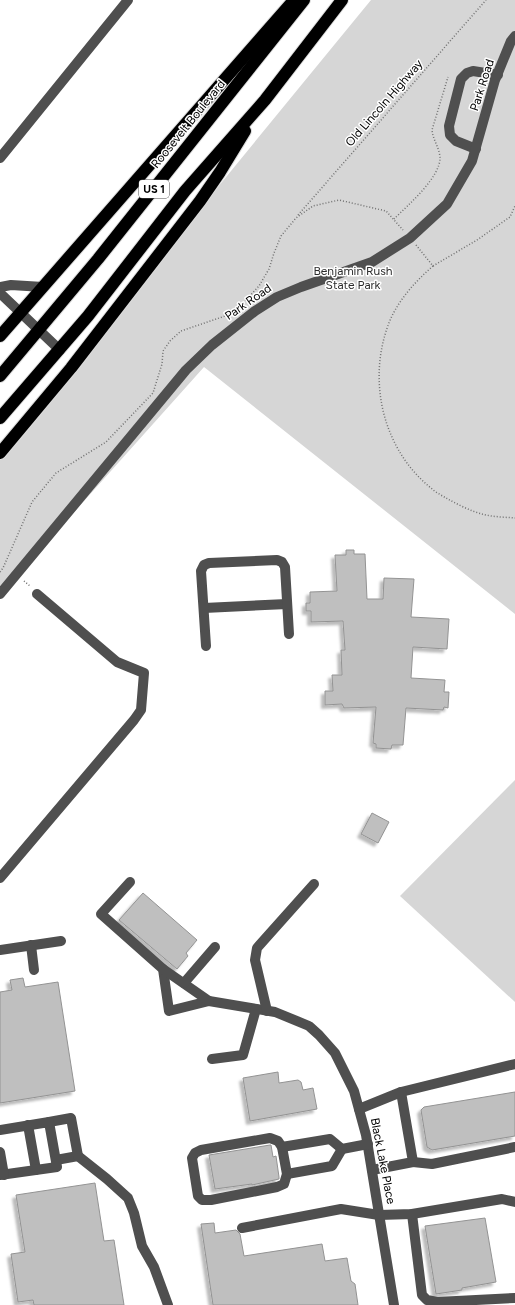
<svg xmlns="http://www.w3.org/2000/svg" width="515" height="1305" viewBox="0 0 515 1305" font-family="Figtree,sans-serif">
  <defs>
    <filter id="shadow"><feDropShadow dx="-3.5" dy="3.5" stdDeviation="1" flood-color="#0004"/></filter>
  </defs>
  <rect width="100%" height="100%" fill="#fff"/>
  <g fill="#d6d6d6">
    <polygon points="371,0 515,0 515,614 204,367 0,595 0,453"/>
    <polygon points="515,780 515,1002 400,896"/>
  </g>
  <g fill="#bfbfbf" stroke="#939393" filter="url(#shadow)">
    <polygon points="346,550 354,550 354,554 365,554 367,599 383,599 384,578 414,579 411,617 449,619 447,649 413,647 411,678 445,680 444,692 449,692 448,708 444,707 443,710 406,708 403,745 392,745 391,749 376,748 376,744 373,743 376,707 344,708 342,704 325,705 325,691 333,691 332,675 342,675 341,650 345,650 343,621 311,622 311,611 306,611 306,603 310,603 310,592 337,591 335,555 346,555"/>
    <polygon points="372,813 389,822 378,843 361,834"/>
    <polygon points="143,893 197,940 186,953 188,956 177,969 119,920"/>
    <polygon points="23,978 25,987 58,982 75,1091 0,1103 0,992 12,990 10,980"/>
    <polygon points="278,1072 279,1083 298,1080 301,1082 303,1090 313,1088 317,1109 250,1121 243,1078"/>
    <polygon points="515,1092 515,1136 432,1150 427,1147 421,1110 424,1107"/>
    <polygon points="270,1145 271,1145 273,1157 276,1156 279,1177 279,1179 252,1185 252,1184 215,1189 209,1155"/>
    <polygon points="95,1183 104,1241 114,1240 124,1305 34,1305 33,1300 18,1302 11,1254 25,1252 16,1195"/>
    <polygon points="485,1218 496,1282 462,1288 462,1290 436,1294 425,1226"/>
    <polygon points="214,1223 215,1233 236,1230 240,1234 244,1256 322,1244 325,1261 347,1258 351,1281 355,1284 358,1305 213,1305 201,1224"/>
  </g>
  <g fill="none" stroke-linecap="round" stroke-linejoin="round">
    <defs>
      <g id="highway">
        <polyline points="0,336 294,0"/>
        <polyline points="0,376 98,259 304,0"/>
        <polyline points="0,418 88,316 185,191 265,100 342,0"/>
        <polyline points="0,453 71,368 200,201 220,172 245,131"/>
      </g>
    </defs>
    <use href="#highway" stroke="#dbdbdb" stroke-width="14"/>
    <g stroke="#717171" stroke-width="1.5" stroke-dasharray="1 2" stroke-linecap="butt">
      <polyline points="298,215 486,0"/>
      <path d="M394 219C408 205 441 177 440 157 439 147 433 140 432 130L448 77"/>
      <polyline points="416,245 433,266 477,240 510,217 515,206"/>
      <path d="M433 266C416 281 401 297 391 318 366 376 381 448 431 488 435 492 441 495 446 498 457 504 470 511 482 514 492 517 504 517 515 518"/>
      <polyline points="0,572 3,568 32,502 56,473 106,442 153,393 162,364 163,351 170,341 181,331 228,315 244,302 259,286 269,269 274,253 281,236 296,218 313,206 339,200 386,211 403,230"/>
      <polyline points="24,581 30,586"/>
    </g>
    <g stroke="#4f4f4f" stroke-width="10">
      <polyline points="476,149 456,141 450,135 449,126 461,79 467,73 473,71 498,75"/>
      <polyline points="0,158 128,0"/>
      <polyline points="0,287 11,285 43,287"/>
      <polyline points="0,293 60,350"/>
      <polyline points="0,594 186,370 212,345 255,311 277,297 301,287 372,262 410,238 447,204 472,161 495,80 511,41 515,36"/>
      <polyline points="204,608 287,604"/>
      <polyline points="206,646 201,571 204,565 209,563 277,560 282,562 285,567 289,634"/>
      <polyline points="0,878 134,720 141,710 144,673 117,662 37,594"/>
      <polyline points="130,882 101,914 163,969 169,1011 209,1001 275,1012 309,1026 319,1035 335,1053 354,1091 366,1135 394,1305"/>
      <polyline points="31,945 34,970"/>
      <polyline points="0,950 61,941"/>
      <polyline points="163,969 209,1001"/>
      <polyline points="184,983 215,947"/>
      <polyline points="267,1011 255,960 257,948 314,884"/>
      <polyline points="212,1059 243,1055 256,1009"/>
      <polyline points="401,1092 515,1064"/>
      <polyline points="359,1109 401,1092 413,1162 372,1170"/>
      <polyline points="49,1122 71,1118 78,1156 56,1160"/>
      <polyline points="28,1125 36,1170"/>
      <polyline points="0,1130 49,1122 57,1167 0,1175"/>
      <polygon points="270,1138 278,1141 282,1147 287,1174 284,1184 277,1187 211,1200 202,1200 198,1196 192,1158 195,1153 201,1150"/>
      <polyline points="282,1147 330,1139 342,1149 368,1144"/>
      <polyline points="0,1152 4,1175"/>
      <polyline points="78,1156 107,1179 128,1198 134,1213 142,1246 154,1267 168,1305"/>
      <polyline points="413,1162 432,1164 515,1147"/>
      <polyline points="287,1174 332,1166 342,1149"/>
      <polyline points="412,1214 422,1295 427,1300 437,1302 515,1298"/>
      <polyline points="242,1228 341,1209 379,1215 412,1214 502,1199 515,1202"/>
    </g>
    <use href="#highway" stroke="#000" stroke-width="12"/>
  </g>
  <g text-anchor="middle" stroke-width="3" stroke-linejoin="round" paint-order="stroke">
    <rect fill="#fff" stroke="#4c4c4c" stroke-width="1" x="139" y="180" width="30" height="18" rx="3"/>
    <g font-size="11" font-weight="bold" fill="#000">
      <text x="154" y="193">US 1</text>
    </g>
    <g font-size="12" fill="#000" stroke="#fff">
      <text transform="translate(482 85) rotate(-72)" y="4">Park Road</text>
      <text transform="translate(384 103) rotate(-49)" y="4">Old Lincoln Highway</text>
      <text transform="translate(188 124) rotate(-51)" y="4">Roosevelt Boulevard</text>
      <text transform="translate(248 302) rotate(-35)" y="4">Park Road</text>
      <text transform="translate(383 1161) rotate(79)" y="4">Black Lake Place</text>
    </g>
    <g font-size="12" fill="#2d2d2d" stroke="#fff">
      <text x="353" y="275">Benjamin Rush<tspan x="353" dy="14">State Park</tspan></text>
    </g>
  </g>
</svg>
